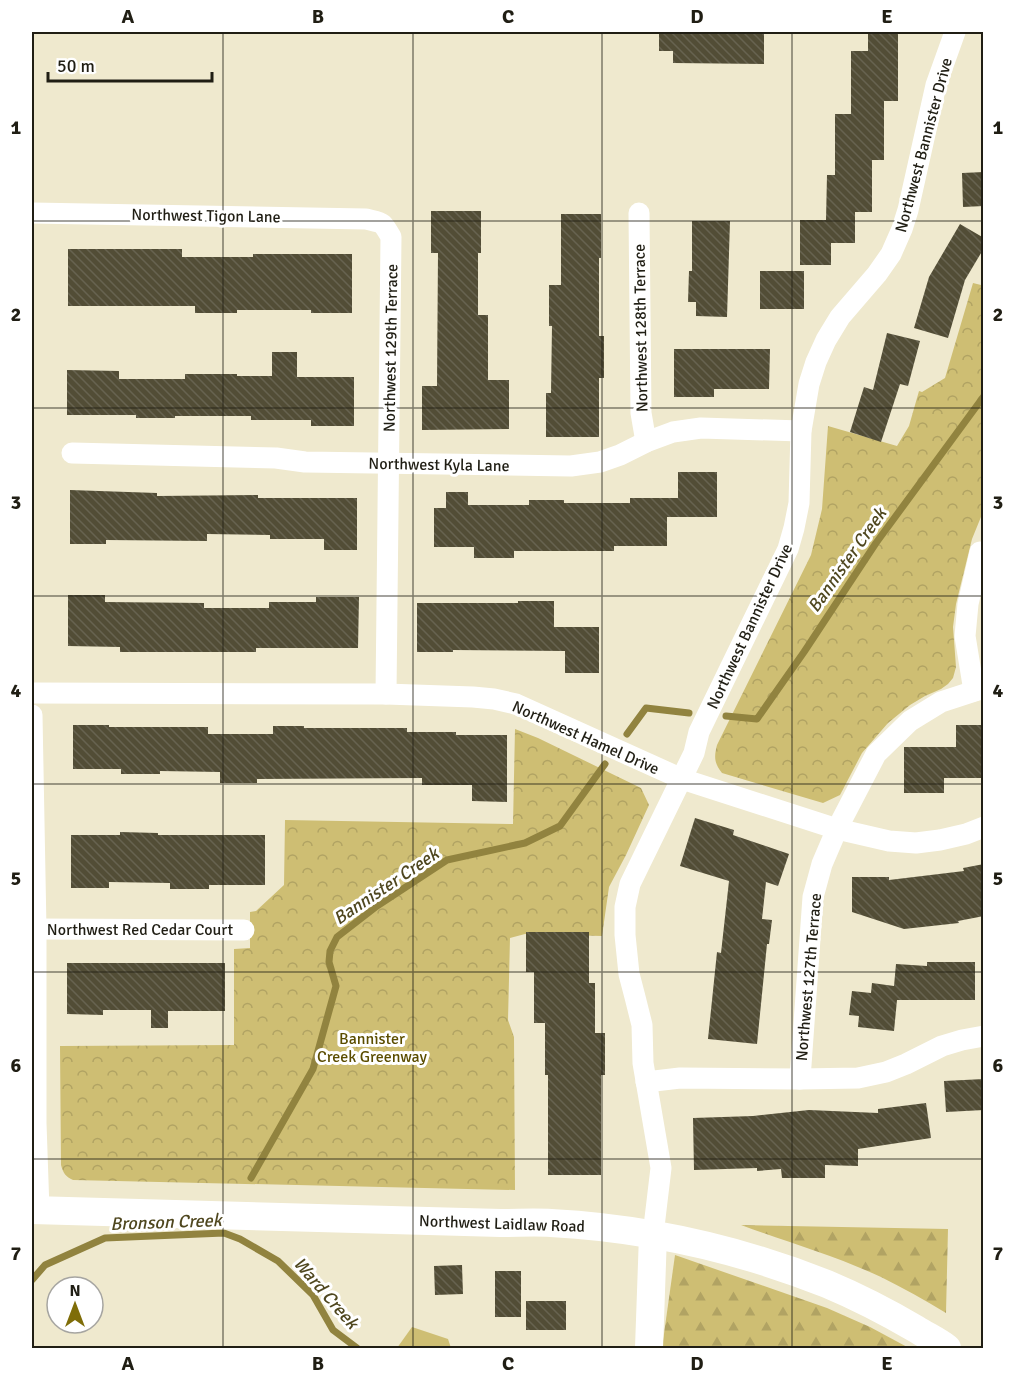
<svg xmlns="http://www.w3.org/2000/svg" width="1015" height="1380" viewBox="0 0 1015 1380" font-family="Signika,sans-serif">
  <defs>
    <pattern id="forest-firs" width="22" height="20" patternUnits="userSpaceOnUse" patternTransform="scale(1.5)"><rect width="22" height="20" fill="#cebe73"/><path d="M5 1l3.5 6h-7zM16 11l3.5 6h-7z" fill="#b1a363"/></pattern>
    <pattern id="park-crowns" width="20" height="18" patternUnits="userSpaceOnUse" patternTransform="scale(1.5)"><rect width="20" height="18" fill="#cebe73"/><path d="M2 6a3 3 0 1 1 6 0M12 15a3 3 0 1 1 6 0" fill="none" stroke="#b1a363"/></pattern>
    <pattern id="building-back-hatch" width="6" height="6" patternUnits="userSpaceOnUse" patternTransform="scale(1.5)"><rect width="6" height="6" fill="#524d36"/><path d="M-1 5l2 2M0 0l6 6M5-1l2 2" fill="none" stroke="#676350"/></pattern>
  </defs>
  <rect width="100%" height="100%" fill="#efe9ce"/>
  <polygon fill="#cebe73" points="412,1327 448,1339 451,1348 397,1348"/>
  <g fill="url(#forest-firs)">
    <path d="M741 1225 948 1229 946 1313C925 1300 903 1288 881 1277 836 1256 787 1242 741 1225Z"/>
    <polygon points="675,1255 827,1308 870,1327 909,1348 662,1348"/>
  </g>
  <g fill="url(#park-crowns)">
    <path d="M983 280V512L972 539 956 604 953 627 956 667 953 678 948 684 941 689 925 696 910 705 888 723 862 753 840 795 823 803 722 773C714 763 714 757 717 745L811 555 822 509 828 426 897 446 909 426 919 391 922 392 945 378 973 283 981 285Z"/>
    <path d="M515 729 538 738 641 788 649 805 626 855 609 887 602 936 525 934 510 938 508 1020 514 1037 515 1190 73 1180C66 1177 63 1173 61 1165L60 1046 234 1045V949L250 948V912L256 911 284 885 285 820 513 824Z"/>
  </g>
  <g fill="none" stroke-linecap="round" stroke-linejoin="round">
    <g stroke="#91833f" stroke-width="7">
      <polyline points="726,716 757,719 804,652 876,543 984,396"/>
      <polyline points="627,734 646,708 689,713"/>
      <polyline points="251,1178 313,1069 336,986 329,962 330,951 337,937 377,906 447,860 525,843 560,826 605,764"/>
      <polyline points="32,1280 45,1265 105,1238 224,1233 240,1239 278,1261 313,1295 333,1330 357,1348"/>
    </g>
  </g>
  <g fill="url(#building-back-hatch)">
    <polygon points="659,32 742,34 742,32 764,32 764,64 673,63 673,51 659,51"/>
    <polygon points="868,32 898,32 898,101 884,101 884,160 872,160 872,212 855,212 855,243 831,243 831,265 800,265 800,220 826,220 827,175 835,175 835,114 851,114 851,51 868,51"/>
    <polygon points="984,172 984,206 963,207 962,173"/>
    <polygon points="431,211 481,211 481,253 478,253 478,315 488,315 488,380 509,380 509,429 422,430 422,386 437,386 438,253 431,253"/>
    <polygon points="561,214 601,214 601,258 599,258 599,336 604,336 604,378 599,378 599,437 546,437 546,393 551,393 552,326 549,326 549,285 561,285"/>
    <polygon points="692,221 730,221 727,317 696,316 696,302 688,302 689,271 692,271"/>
    <polygon points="960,224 984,238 984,248 965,280 948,338 914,328 929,277"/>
    <polygon points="68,249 182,249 182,257 253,257 253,254 352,254 352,313 311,313 311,310 237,310 237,313 195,313 195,306 68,306"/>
    <rect x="760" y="271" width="44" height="38"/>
    <polygon points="887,333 920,341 908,386 900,384 881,442 850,432 864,387 873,390"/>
    <polygon points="674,349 770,349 769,389 714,389 714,397 674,397"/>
    <polygon points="272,352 297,352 297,377 354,377 354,426 311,426 311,420 251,420 251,416 175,416 175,418 136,418 136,415 67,415 67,370 119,371 119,379 185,379 185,374 237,374 237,376 272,376"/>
    <polygon points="678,472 717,472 717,517 667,517 667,546 614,546 614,551 514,551 514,558 474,558 474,547 434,547 434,508 446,508 446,492 468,492 468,505 529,505 529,500 564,500 564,503 630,503 630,498 678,498"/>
    <polygon points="70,490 157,493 157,496 258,495 258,498 357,498 357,550 324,550 324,539 270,539 270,535 207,534 207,541 106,540 106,544 70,544"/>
    <polygon points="68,595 105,595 105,602 204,603 204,608 269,608 269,602 316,602 316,597 359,597 358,648 256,648 256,652 120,652 120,647 68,646"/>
    <polygon points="518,601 554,601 554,627 599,627 599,673 565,673 565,651 453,650 453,652 417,652 417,603 518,603"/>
    <polygon points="73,725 109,725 109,727 208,727 208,734 273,734 273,726 304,726 304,728 407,728 407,732 456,732 456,735 507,735 507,802 472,801 472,785 422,785 422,778 257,779 257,783 220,783 220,772 160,771 160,774 121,774 121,769 73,769"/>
    <polygon points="956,725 984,725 984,778 944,778 944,793 904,793 904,747 956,747"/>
    <polygon points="695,818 734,830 733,835 789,854 778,886 766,882 762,919 772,920 769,944 767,944 757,1044 708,1039 717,952 721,953 729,881 680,866"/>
    <polygon points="120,832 158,833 158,835 265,835 265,885 209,885 209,889 170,889 170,883 109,882 109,888 71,888 71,835 120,835"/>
    <polygon points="984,864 984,916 958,921 959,923 904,929 852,912 852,877 889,877 889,880 964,871 963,868"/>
    <polygon points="526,932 589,932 589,983 595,983 595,1033 605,1033 605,1075 601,1075 601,1175 548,1175 548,1075 545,1075 545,1023 534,1023 534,972 526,972"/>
    <polygon points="927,962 975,962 975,1000 897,1000 894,1031 858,1027 859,1016 849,1015 852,991 871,993 872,983 894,986 896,964 927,966"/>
    <polygon points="67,963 225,963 225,1011 168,1011 168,1028 151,1028 151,1010 103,1010 103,1015 67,1014"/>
    <polygon points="984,1079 984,1110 946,1112 944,1081"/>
    <polygon points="926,1103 931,1138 858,1149 858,1166 825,1165 825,1178 782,1178 781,1169 757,1171 757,1168 694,1170 693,1118 753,1116 809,1110 878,1113 878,1109"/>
    <polygon points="462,1265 463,1294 435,1295 434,1266"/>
    <rect x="495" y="1271" width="26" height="46"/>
    <rect x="526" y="1301" width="40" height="29"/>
  </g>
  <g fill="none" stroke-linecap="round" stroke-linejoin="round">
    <g stroke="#fff" stroke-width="21">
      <path d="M32 213 366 219C383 223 382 221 391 237L386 694"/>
      <polyline points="639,213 641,413 646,442"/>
      <polyline points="72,453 276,458 305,462 571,466 600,462 620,455 646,442 673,432 701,428 801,431"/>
      <polyline points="974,691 965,636 968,604 980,552"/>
      <polyline points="32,693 386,694 473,697 494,699 516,704 682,779 837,829 889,841 916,843 940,840 966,834 984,827"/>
      <polyline points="32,715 36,929 36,1123 39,1210"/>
      <polyline points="36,929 244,930"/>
      <polyline points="800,1079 813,897 822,864 837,829 876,754 910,721 941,702 984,688"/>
      <polyline points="646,1082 680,1078 800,1079 858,1078 886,1072 906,1064 942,1046 962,1040 984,1036"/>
      <polyline points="653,1235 661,1168 643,1063 642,1025 635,997 629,974 625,935 625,907 630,884 694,753 699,732 788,549 794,528 799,503 801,431 809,384 816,362 826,340 840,317 877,274 891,254 902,229 908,210 936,85 955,32"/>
    </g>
    <g stroke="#fff" stroke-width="28">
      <path d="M32 1210 501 1223C518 1223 535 1222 551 1223 646 1228 739 1249 827 1284 858 1297 887 1312 916 1329 927 1336 938 1341 947 1348"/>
      <polyline points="649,1348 653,1235"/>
    </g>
  </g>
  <path fill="none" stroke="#201e14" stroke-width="1.5" stroke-opacity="0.55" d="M223 32V1348M413 32V1348M602 32V1348M792 32V1348M32 221H984M32 408H984M32 596H984M32 784H984M32 972H984M32 1159H984"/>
  <g text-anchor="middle" stroke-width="6" stroke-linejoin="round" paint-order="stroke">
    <g font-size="16" fill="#201e14" stroke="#fff">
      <text transform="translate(923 145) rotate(-75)" y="6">Northwest Bannister Drive</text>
      <text transform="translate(206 215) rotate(1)" y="6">Northwest Tigon Lane</text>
      <text transform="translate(640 328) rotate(-91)" y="6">Northwest 128th Terrace</text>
      <text transform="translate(390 348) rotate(-89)" y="6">Northwest 129th Terrace</text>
      <text transform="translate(439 464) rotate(1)" y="6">Northwest Kyla Lane</text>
      <text transform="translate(749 626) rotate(-65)" y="6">Northwest Bannister Drive</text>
      <text transform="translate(586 737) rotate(24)" y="6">Northwest Hamel Drive</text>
      <text x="140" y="935">Northwest Red Cedar Court</text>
      <text transform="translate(808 977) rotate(-85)" y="6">Northwest 127th Terrace</text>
      <text transform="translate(502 1223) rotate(2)" y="6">Northwest Laidlaw Road</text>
    </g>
    <g font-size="16" fill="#5b4d00" stroke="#fff">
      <text x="372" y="1044">Bannister<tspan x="372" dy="18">Creek Greenway</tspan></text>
    </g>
    <g font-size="18" font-style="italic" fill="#4f471f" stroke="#fff">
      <text transform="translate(847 560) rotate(-55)" y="6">Bannister Creek</text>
      <text transform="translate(386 886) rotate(-34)" y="6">Bannister Creek</text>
      <text transform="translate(166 1222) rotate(-2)" y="6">Bronson Creek</text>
      <text transform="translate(326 1293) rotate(49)" y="6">Ward Creek</text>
    </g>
  </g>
  <rect width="1015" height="1380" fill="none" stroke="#ffffff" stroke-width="66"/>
  <g transform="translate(75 1305)"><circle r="28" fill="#ffffff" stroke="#a6a5a1" stroke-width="1.5"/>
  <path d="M0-4.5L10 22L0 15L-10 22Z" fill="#7f6d09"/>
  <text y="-9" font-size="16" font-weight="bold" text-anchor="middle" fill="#201e14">N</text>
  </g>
  <path d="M48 72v9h164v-9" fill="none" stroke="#201e14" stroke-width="3"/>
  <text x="57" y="72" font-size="18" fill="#201e14" stroke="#ffffff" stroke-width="4.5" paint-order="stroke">50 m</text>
  <rect x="33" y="33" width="949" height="1314" fill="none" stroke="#201e14" stroke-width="2"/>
  <g font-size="20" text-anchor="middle" font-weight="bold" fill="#201e14">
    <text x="128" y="23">A</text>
    <text x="318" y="23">B</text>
    <text x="508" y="23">C</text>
    <text x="697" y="23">D</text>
    <text x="887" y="23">E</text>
    <text x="16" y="134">1</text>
    <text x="998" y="134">1</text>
    <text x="16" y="321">2</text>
    <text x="998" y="321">2</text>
    <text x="16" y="509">3</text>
    <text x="998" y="509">3</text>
    <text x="16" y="697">4</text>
    <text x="998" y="697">4</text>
    <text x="16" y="885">5</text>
    <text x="998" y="885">5</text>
    <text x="16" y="1072">6</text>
    <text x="998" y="1072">6</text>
    <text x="16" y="1260">7</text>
    <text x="998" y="1260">7</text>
    <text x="128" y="1370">A</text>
    <text x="318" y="1370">B</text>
    <text x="508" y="1370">C</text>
    <text x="697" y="1370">D</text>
    <text x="887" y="1370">E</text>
  </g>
</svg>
